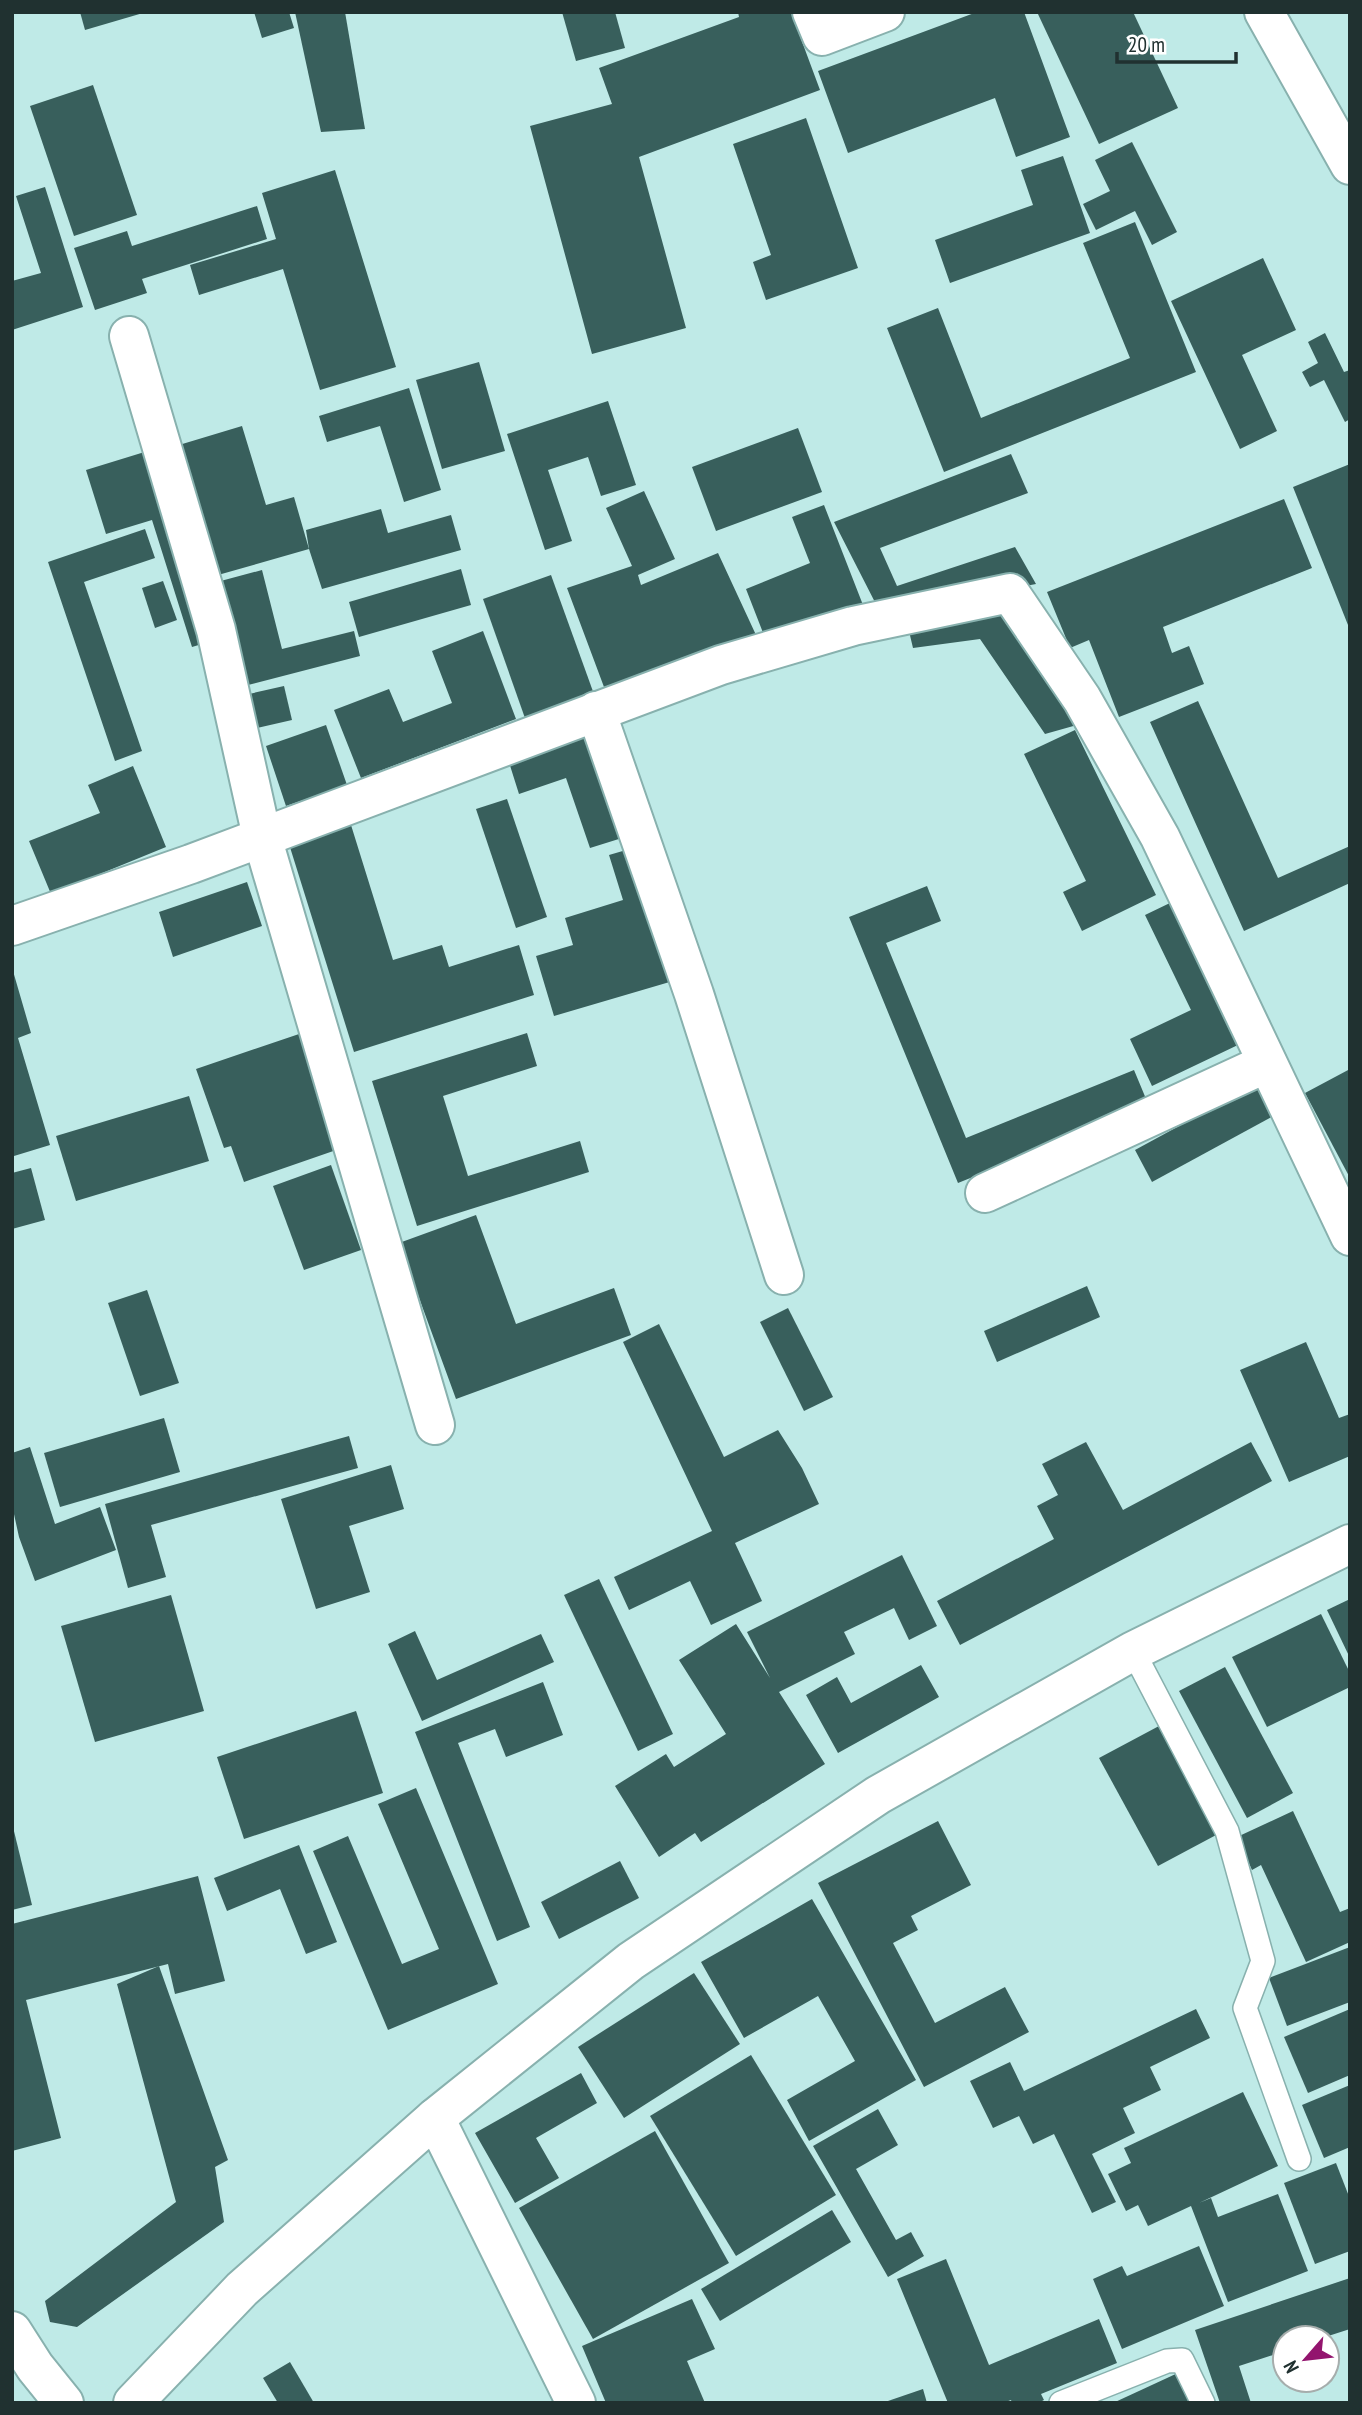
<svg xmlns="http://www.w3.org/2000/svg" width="1362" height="2415" viewBox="0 0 1362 2415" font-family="'PT Sans Narrow',sans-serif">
  <rect width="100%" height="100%" fill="#bfeae7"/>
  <g fill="#385f5c">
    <polygon points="80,12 143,12 143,13 85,30"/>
    <polygon points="254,12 289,12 294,28 262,38"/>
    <polygon points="295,12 345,12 365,129 321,132"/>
    <polygon points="562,12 615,12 625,48 576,61"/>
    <polygon points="738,12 791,12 820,90 639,157 686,328 592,354 530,126 612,104 599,68 739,17"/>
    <polygon points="977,12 1024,12 1070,137 1016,157 995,98 848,153 818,71"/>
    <polygon points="1037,12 1133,12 1178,108 1099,144"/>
    <polygon points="93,85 137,215 74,236 30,106"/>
    <polygon points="806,118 858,268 766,300 753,262 771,255 733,144"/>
    <polygon points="1132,142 1177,232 1152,245 1135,211 1096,230 1083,204 1110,191 1095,160"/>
    <polygon points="1063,156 1090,233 950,283 935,240 1033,205 1021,170"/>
    <polygon points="335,170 396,367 320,390 283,269 199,295 190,265 276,239 262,193"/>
    <polygon points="45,187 83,307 12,330 12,281 41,273 16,196"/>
    <polygon points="257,206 267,239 142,279 147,293 95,310 74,248 127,231 132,246"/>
    <polygon points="1135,222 1196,372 944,472 887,328 938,308 981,418 1130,358 1083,243"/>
    <polygon points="1263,258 1296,330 1242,355 1277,431 1240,449 1171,301"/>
    <polygon points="1325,333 1344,372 1350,370 1350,419 1345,422 1324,380 1310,387 1302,372 1318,363 1308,342"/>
    <polygon points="479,362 505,451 442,469 416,380"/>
    <polygon points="409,388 441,490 404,502 380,426 327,442 319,416"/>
    <polygon points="608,401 636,485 601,496 588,457 548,470 572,541 545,550 507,434"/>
    <polygon points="242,426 266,505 294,497 309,549 218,575 179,445"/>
    <polygon points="798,428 822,492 716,531 692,467"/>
    <polygon points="151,450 212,641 192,647 152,520 106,534 86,470"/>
    <polygon points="1011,454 1028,493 880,548 897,586 1015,547 1036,584 881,614 834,522"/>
    <polygon points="1350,464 1350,630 1293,487"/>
    <polygon points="644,491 675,559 638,575 641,585 718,553 756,635 604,687 567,588 632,566 606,508"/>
    <polygon points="1284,499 1312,568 1163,627 1172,653 1189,646 1204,684 1119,717 1089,640 1070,648 1047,592"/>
    <polygon points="824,505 863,605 767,643 746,589 810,563 792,517"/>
    <polygon points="381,509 388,533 451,515 461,550 322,589 309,549 306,530"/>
    <polygon points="145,529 155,558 84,582 142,751 115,761 48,562"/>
    <polygon points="461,569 471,605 359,637 349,602"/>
    <polygon points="262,570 282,649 354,631 360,656 244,686 217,582"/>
    <polygon points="551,575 595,697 526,721 483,599"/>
    <polygon points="163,581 177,620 155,628 142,588"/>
    <polygon points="1007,608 1084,723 1045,734 980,639 913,648 908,627"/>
    <polygon points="483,631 516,719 361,778 334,710 389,689 403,722 452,703 432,651"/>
    <polygon points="284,686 292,720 257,728 249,694"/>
    <polygon points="1198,701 1278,878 1350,846 1350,883 1244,931 1150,722"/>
    <polygon points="326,725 347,785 286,806 266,746"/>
    <polygon points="586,730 622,838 590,848 566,778 519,794 507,756"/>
    <polygon points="1075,730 1156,895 1082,931 1063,892 1086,881 1024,754"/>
    <polygon points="133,766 166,847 51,894 29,841 100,813 88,785"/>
    <polygon points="507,799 547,917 516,928 476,809"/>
    <polygon points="351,825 393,960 442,945 449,967 519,945 534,995 354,1052 289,844"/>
    <polygon points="633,848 673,981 554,1016 536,956 573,945 565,918 623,900 609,855"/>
    <polygon points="247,882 262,926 173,957 159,912"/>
    <polygon points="927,886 941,921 886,943 966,1138 1134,1070 1149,1106 958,1183 849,917"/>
    <polygon points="1172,902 1240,1044 1152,1086 1130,1039 1191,1010 1145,915"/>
    <polygon points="13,971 31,1033 18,1038 50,1145 14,1156 12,1150"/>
    <polygon points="302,1033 342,1148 244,1182 231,1146 224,1148 196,1069"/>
    <polygon points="527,1033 537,1066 443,1096 468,1176 580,1141 589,1172 417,1226 372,1081"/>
    <polygon points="1350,1069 1350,1178 1305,1093"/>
    <polygon points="1258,1083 1275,1115 1152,1182 1135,1150"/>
    <polygon points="189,1096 209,1161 76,1201 56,1136"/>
    <polygon points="331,1165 361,1250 304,1270 273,1186"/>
    <polygon points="31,1168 45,1220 12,1229 12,1173"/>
    <polygon points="476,1215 516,1324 614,1288 631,1335 456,1399 399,1243"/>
    <polygon points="1087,1286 1100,1317 997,1362 984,1331"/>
    <polygon points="147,1290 179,1383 140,1396 108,1303"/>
    <polygon points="788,1308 833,1397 804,1411 760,1322"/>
    <polygon points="659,1324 724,1457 778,1430 802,1468 819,1504 735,1543 762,1601 711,1625 690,1581 629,1610 614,1577 712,1531 623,1342"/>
    <polygon points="1306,1342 1339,1418 1350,1414 1350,1456 1289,1482 1240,1370"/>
    <polygon points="164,1418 180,1472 60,1507 44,1453"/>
    <polygon points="349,1436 358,1468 151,1525 166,1577 128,1588 105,1504"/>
    <polygon points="1086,1442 1123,1510 1251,1442 1272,1481 960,1645 937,1601 1054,1539 1037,1506 1058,1495 1042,1464"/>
    <polygon points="30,1447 55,1524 100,1507 116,1550 35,1581 19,1537 12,1505 12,1453"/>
    <polygon points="391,1465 404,1509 349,1526 370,1592 316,1609 281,1499"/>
    <polygon points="902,1555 937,1626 909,1640 894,1608 844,1632 855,1654 779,1692 825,1764 701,1842 695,1833 659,1857 615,1786 666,1754 674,1767 726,1734 679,1660 736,1624 770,1678 747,1632"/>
    <polygon points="599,1579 673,1734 638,1751 564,1595"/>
    <polygon points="171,1595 204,1711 95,1742 61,1626"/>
    <polygon points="1350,1599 1350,1658 1327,1610"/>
    <polygon points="1321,1614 1350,1673 1350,1687 1267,1727 1232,1657"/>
    <polygon points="415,1631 437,1680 541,1634 554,1662 422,1721 388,1644"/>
    <polygon points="921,1665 939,1697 838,1753 806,1695 837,1677 851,1703"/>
    <polygon points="1225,1667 1293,1793 1247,1818 1179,1691"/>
    <polygon points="543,1682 563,1735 506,1757 495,1729 458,1743 530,1927 497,1941 415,1732"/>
    <polygon points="356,1711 383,1793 244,1839 217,1757"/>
    <polygon points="1159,1726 1218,1834 1158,1866 1099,1758"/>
    <polygon points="416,1788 498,1984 388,2030 313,1851 348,1836 402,1964 439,1949 378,1804"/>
    <polygon points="1293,1811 1340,1912 1350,1908 1350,1942 1306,1962 1261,1865 1252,1870 1237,1837"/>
    <polygon points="938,1821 971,1885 911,1916 918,1930 893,1943 935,2023 1005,1987 1029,2032 924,2087 818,1883"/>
    <polygon points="12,1823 32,1905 12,1910"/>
    <polygon points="299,1845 337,1942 306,1954 280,1889 227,1911 214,1878"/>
    <polygon points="620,1861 639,1898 559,1939 541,1902"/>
    <polygon points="198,1876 225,1981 175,1994 168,1964 26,2000 61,2138 12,2151 12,1924"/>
    <polygon points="812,1899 916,2080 809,2141 787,2100 855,2061 818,1996 744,2038 701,1962"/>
    <polygon points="1350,1947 1350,2002 1287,2026 1269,1978"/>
    <polygon points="159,1966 228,2160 215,2167 224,2222 77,2327 50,2322 45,2301 176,2202 117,1984"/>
    <polygon points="694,1973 740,2044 624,2118 578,2047"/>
    <polygon points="1196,2009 1210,2038 1150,2067 1161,2090 1123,2108 1135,2133 1092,2154 1116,2202 1092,2213 1054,2134 1033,2144 1019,2116 993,2128 970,2081 1010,2062 1024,2091"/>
    <polygon points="1350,2009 1350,2075 1308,2093 1284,2037"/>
    <polygon points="751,2055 836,2195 736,2256 650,2116"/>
    <polygon points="581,2073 597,2103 536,2138 559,2178 515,2203 475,2133"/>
    <polygon points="1350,2085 1350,2147 1324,2158 1302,2105"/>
    <polygon points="1243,2092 1278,2166 1199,2203 1211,2198 1218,2217 1278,2194 1308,2271 1228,2302 1191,2206 1148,2226 1138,2205 1126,2211 1108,2174 1131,2163 1124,2148"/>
    <polygon points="878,2109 898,2145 856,2169 896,2240 911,2232 924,2256 888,2277 813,2146"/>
    <polygon points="655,2131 729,2263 593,2339 519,2208"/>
    <polygon points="1336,2163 1350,2199 1350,2251 1315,2264 1284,2183"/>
    <polygon points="832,2210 851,2242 720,2321 701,2289"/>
    <polygon points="1199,2246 1224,2306 1122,2349 1093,2279 1122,2266 1127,2276"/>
    <polygon points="946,2259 989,2365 1099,2319 1117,2363 1041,2394 1044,2400 1038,2403 1012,2403 1011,2400 1003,2403 948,2403 897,2279"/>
    <polygon points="1350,2278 1350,2329 1322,2338 1285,2338 1285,2351 1239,2366 1251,2403 1220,2403 1195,2330"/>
    <polygon points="692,2299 715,2349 687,2361 705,2403 606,2403 582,2346"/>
    <polygon points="290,2362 314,2403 278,2403 263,2378"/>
    <polygon points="1180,2372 1194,2403 1113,2403"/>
    <polygon points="923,2389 927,2403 885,2403 885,2402"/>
  </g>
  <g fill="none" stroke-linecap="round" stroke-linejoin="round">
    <defs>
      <g id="lane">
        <polyline points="1133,1651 1227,1831 1263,1961 1245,2008 1299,2159"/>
        <polyline points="1061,2403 1167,2361 1182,2360 1203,2403"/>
      </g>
      <g id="street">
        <polyline points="812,12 822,36 885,12"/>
        <polyline points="1264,12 1350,165"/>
        <polyline points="129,336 216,630 262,837 435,1425"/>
        <polyline points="596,711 694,994 784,1275"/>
        <polyline points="12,926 191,864 721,665 853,626 1010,593 1082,699 1160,837 1350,1236"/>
        <polyline points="985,1193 1267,1063"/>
        <polyline points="435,2118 576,2403"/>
      </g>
      <g id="secondary">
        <polyline points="12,2331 35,2367 64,2403"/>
        <polyline points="133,2403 242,2289 435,2118 631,1961 878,1795 1133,1651 1350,1544"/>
      </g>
    </defs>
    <use href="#lane" stroke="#88b1ae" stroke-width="26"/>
    <use href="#street" stroke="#88b1ae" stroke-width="42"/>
    <use href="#secondary" stroke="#88b1ae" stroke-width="42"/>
    <use href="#lane" stroke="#fff" stroke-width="23"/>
    <use href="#street" stroke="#fff" stroke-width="38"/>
    <use href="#secondary" stroke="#fff" stroke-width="38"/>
  </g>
  <rect width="1362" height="2415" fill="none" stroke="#203130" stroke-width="28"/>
  <g transform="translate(1306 2359) rotate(242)"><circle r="33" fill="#ffffff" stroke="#a6adac" stroke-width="2"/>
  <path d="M0-5L12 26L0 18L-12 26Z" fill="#93146e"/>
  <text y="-10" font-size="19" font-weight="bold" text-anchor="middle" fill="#203130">N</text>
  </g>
  <path d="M1117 52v10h119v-10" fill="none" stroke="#203130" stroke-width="3.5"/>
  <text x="1128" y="52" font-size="21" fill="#203130" stroke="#ffffff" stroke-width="5" paint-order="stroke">20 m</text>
</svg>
